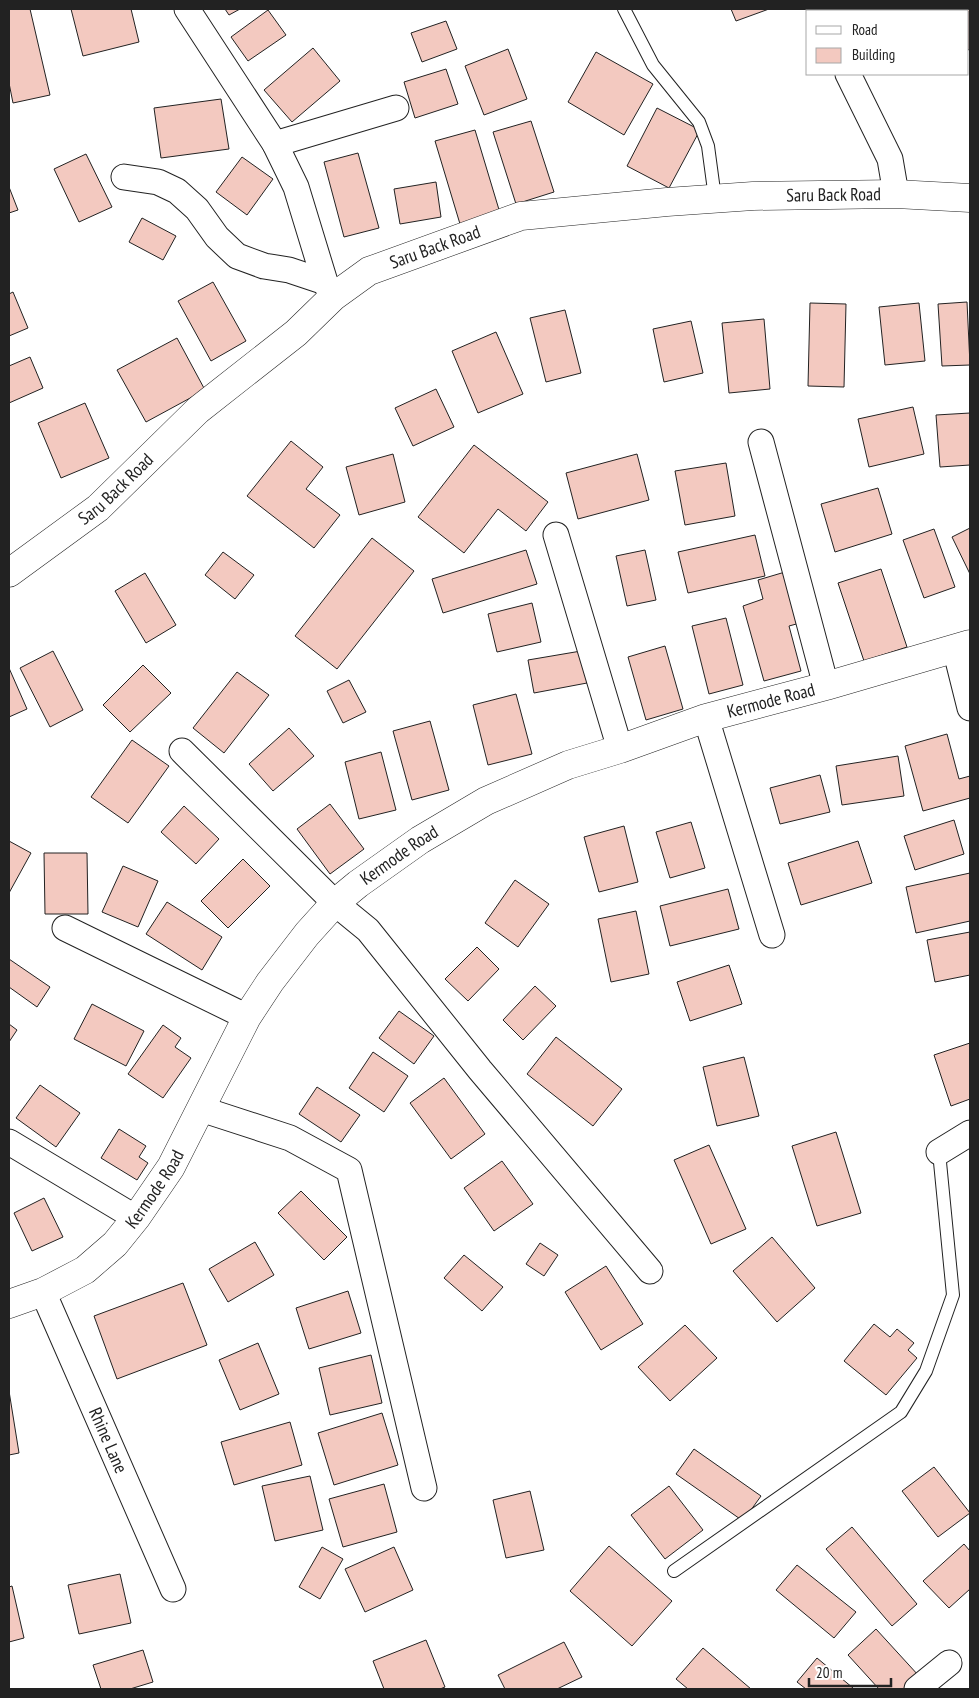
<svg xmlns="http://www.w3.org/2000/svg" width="979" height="1698" viewBox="0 0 979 1698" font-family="'PT Sans Narrow',sans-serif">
  <rect width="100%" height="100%" fill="#fff"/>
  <g fill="#f3c9c0" stroke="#222">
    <polygon points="9,9 30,9 50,95 13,103 9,83"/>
    <polygon points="71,9 131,9 139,42 83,56"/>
    <polygon points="225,9 240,9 229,15"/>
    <polygon points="731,9 769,9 736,21"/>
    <polygon points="933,9 970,9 970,49 968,50 968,11 934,11"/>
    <polygon points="268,10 286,35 248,61 231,37"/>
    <polygon points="446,21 457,49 422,62 411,33"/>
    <polygon points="313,48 340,81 292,122 264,90"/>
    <polygon points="508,49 527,99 484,115 465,66"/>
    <polygon points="596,52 653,84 624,135 568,102"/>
    <polygon points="446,69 458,104 415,118 404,82"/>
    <polygon points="221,99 229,149 161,158 154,108"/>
    <polygon points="657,108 700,130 669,188 627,166"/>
    <polygon points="531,121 554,192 516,204 493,132"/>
    <polygon points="475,130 500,213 460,224 435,141"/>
    <polygon points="358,153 379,228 344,237 324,162"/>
    <polygon points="86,154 112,207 79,222 54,169"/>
    <polygon points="242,157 273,179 247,215 216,192"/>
    <polygon points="436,182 441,217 400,224 394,189"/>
    <polygon points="9,187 18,210 9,213"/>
    <polygon points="142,218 176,236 163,260 129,242"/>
    <polygon points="213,282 246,341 211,361 178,301"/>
    <polygon points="13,292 28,328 9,336 9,294"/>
    <polygon points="967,302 970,365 942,366 938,304"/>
    <polygon points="810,303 846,304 844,387 808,386"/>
    <polygon points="919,303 925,361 885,365 879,307"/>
    <polygon points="565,310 581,373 546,382 530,318"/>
    <polygon points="764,319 770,389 729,393 722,323"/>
    <polygon points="691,321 703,373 664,382 653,329"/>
    <polygon points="496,332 523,394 478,413 452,351"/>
    <polygon points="177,338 205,390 146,422 117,370"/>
    <polygon points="30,357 43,388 9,403 9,366"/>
    <polygon points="436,389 454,427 413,446 395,408"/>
    <polygon points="85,403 109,458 61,478 38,423"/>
    <polygon points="913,407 924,454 869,467 858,419"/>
    <polygon points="970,413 970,465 940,467 936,415"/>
    <polygon points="291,441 323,467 306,489 340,515 314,548 247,496"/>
    <polygon points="474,445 548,502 526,531 498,509 464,553 418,517"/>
    <polygon points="393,454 405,502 359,515 346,467"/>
    <polygon points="637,454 649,500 578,519 566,473"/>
    <polygon points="726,463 735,516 685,525 675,471"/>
    <polygon points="878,488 892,534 835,552 821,504"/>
    <polygon points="970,528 970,574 952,537"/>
    <polygon points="934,529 955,587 924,598 903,540"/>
    <polygon points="755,535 765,576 688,593 678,552"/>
    <polygon points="372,538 414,571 337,669 295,636"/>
    <polygon points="526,550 537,584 443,613 432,579"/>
    <polygon points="645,550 656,600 627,606 616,556"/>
    <polygon points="223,552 254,575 235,599 205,575"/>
    <polygon points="881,569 907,647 864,661 838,583"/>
    <polygon points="785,572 800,623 789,626 801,671 764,681 743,606 763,599 758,580"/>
    <polygon points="145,573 176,625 146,643 115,591"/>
    <polygon points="532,603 541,642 497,652 488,614"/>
    <polygon points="726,618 743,685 709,694 692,626"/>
    <polygon points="665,646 683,709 646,720 628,657"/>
    <polygon points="53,651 83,710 50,727 20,668"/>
    <polygon points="581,651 587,683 534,693 528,660"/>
    <polygon points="143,665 171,693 130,732 103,705"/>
    <polygon points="9,668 27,709 9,717"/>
    <polygon points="237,672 269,695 224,753 193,728"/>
    <polygon points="349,680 366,712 343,723 327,691"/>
    <polygon points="516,694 532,754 488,765 473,705"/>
    <polygon points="430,721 449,790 412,800 393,731"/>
    <polygon points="289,728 314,756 273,791 249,764"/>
    <polygon points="947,734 959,779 970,776 970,798 923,811 905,746"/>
    <polygon points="132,740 169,766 128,823 91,797"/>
    <polygon points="381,752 396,810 359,819 345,762"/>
    <polygon points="898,756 904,796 842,805 836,766"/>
    <polygon points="820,775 830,812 780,824 770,788"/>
    <polygon points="330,804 364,849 330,874 297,829"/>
    <polygon points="184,806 219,839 196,864 161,832"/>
    <polygon points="954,820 964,854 915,870 904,836"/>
    <polygon points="691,822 705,868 670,878 656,832"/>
    <polygon points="624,826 638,882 599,892 584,837"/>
    <polygon points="9,841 31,853 9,893"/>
    <polygon points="858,841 872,883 801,905 788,863"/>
    <polygon points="44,853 87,853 88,914 45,914"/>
    <polygon points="243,859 270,886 228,928 201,901"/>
    <polygon points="123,866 158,881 138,927 102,912"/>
    <polygon points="970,873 970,921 916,933 906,887"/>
    <polygon points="515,880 549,904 518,947 485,923"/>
    <polygon points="728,889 739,929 670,946 660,906"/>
    <polygon points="167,902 222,937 202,970 146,934"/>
    <polygon points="636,911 649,974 611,982 598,919"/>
    <polygon points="970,932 970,975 935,982 927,940"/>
    <polygon points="477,947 499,969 468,1001 445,979"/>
    <polygon points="9,959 50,987 37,1007 9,987"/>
    <polygon points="729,965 742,1004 690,1021 677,982"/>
    <polygon points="535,986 556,1006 523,1040 503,1020"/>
    <polygon points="92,1004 144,1031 126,1066 74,1039"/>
    <polygon points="399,1011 434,1036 414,1064 379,1038"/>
    <polygon points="9,1024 17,1030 9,1042"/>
    <polygon points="163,1025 181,1038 175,1047 191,1058 163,1098 128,1074"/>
    <polygon points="556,1037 622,1089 593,1126 527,1074"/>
    <polygon points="970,1043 970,1099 951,1106 934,1055"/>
    <polygon points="373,1052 408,1076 384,1112 349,1088"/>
    <polygon points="744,1057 759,1116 717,1126 703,1067"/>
    <polygon points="444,1078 485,1134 451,1159 410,1103"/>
    <polygon points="40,1085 80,1113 56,1147 16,1118"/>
    <polygon points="317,1087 360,1115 341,1142 299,1114"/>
    <polygon points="119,1129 146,1146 139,1157 148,1163 137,1180 101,1158"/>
    <polygon points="836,1132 861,1213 817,1226 792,1146"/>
    <polygon points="709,1145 746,1229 711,1244 674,1160"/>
    <polygon points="502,1161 533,1204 494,1231 464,1188"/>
    <polygon points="301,1191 347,1237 324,1260 278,1213"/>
    <polygon points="44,1198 63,1237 32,1251 14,1213"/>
    <polygon points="772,1237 815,1288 777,1322 733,1271"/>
    <polygon points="255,1242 274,1275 228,1302 209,1269"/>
    <polygon points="540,1243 558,1255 544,1276 526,1264"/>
    <polygon points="464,1255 503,1287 482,1311 444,1278"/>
    <polygon points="606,1266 643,1324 601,1350 565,1292"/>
    <polygon points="183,1283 207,1345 117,1379 94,1316"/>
    <polygon points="348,1291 361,1333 309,1349 296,1308"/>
    <polygon points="874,1324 890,1337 897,1329 914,1343 908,1350 917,1358 886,1395 844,1361"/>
    <polygon points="685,1325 717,1358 670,1401 638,1367"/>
    <polygon points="258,1343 279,1394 240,1410 219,1360"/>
    <polygon points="371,1355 382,1403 330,1415 319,1368"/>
    <polygon points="9,1391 19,1453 9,1455"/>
    <polygon points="382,1413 398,1465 334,1485 318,1433"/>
    <polygon points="290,1422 302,1465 234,1485 221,1442"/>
    <polygon points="694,1449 761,1496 743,1521 676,1474"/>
    <polygon points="934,1467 970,1513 938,1537 902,1491"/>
    <polygon points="310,1476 323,1530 275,1541 262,1486"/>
    <polygon points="384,1484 397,1532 343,1547 329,1499"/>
    <polygon points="669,1486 703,1530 665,1559 631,1515"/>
    <polygon points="530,1491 544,1550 506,1558 493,1500"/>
    <polygon points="852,1527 917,1604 892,1626 826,1549"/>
    <polygon points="964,1544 970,1551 970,1589 949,1608 923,1581"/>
    <polygon points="609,1546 672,1601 632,1646 570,1591"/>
    <polygon points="322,1547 343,1559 320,1599 299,1587"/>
    <polygon points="394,1547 413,1590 365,1612 345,1569"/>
    <polygon points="797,1565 856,1612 834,1638 776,1590"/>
    <polygon points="120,1574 131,1623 79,1634 68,1585"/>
    <polygon points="12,1586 24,1638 9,1642 9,1587"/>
    <polygon points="876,1629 919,1676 904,1689 879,1689 848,1655"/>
    <polygon points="426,1640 445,1687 440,1689 384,1689 373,1661"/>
    <polygon points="564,1642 582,1677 557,1689 505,1689 498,1675"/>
    <polygon points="703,1648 751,1689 688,1689 676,1679"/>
    <polygon points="143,1650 153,1682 130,1689 101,1689 93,1665"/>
    <polygon points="817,1658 853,1688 852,1689 806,1689 797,1682"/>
  </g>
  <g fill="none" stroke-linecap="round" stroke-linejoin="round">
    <defs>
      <g id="service">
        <polyline points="624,9 653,65 699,122 708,146 715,198"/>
        <polyline points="674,1571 901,1412 926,1371 953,1295 939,1152"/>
      </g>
      <g id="minor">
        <polyline points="187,9 275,144 296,187 325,282 333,297"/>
        <polyline points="823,9 824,11"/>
        <polyline points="848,74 890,159 896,194"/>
        <polyline points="275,144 396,108"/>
        <polyline points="124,177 158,182 177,191 197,209 217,237 237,256 264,266 289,270 325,282"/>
        <polyline points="761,442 826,686"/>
        <polyline points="556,535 620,749"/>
        <polyline points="955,648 970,708"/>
        <polyline points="706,718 772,935"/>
        <polyline points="182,751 335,903 368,930 480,1070 650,1271"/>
        <polyline points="65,928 247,1017"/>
        <polyline points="201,1109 290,1138 349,1170 424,1488"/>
        <polyline points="9,1142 136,1218"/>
        <polyline points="939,1152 970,1133"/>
        <path id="s1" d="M43 1292 173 1589"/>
        <polyline points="917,1689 949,1663"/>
      </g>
      <g id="tertiary">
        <path id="s2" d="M9 1304 43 1292 85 1270 115 1244 136 1218 171 1167 247 1017 270 982 307 934 335 903 358 884 420 840 486 801 568 765 620 749 706 718 826 686 970 644"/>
      </g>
      <g id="secondary">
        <path id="s3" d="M9 573 98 508 198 410 296 333 333 297 369 271 521 216 667 202 753 196 896 194 970 198"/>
      </g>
    </defs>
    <use href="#service" stroke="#222" stroke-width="14"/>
    <use href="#minor" stroke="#222" stroke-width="27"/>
    <use href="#tertiary" stroke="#222" stroke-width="29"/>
    <use href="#secondary" stroke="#222" stroke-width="29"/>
    <use href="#service" stroke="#fff" stroke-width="12"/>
    <use href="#minor" stroke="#fff" stroke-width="25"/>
    <use href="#tertiary" stroke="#fff" stroke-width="28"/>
    <use href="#secondary" stroke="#fff" stroke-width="28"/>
  </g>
  <g text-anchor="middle" stroke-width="4" stroke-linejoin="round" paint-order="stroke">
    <g font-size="18" fill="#222" stroke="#fff">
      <text dy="6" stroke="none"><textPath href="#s3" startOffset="946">Saru Back Road</textPath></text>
      <text dy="6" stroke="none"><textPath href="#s3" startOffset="541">Saru Back Road</textPath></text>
      <text dy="6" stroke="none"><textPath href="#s3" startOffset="136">Saru Back Road</textPath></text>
      <text dy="6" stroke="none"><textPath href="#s2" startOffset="1016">Kermode Road</textPath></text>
      <text dy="6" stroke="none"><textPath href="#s2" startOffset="611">Kermode Road</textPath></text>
      <text dy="6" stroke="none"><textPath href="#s2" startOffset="191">Kermode Road</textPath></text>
      <text dy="6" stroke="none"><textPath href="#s1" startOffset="162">Rhine Lane</textPath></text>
    </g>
  </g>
  <rect width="979" height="1698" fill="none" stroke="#222222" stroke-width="20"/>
  <rect x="806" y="10" width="162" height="65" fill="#ffffff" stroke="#a7a7a7"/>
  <rect x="816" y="26" width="25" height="8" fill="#ffffff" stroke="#a7a7a7"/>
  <text x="852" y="35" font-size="15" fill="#222222">Road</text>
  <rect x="816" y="48" width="25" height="15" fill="#f3c9c0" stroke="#a7a7a7"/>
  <text x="852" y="60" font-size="15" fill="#222222">Building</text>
  <path d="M809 1678v8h82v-8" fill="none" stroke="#222222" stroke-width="2.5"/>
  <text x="816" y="1678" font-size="15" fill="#222222" stroke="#ffffff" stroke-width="4" paint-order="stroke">20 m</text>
</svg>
